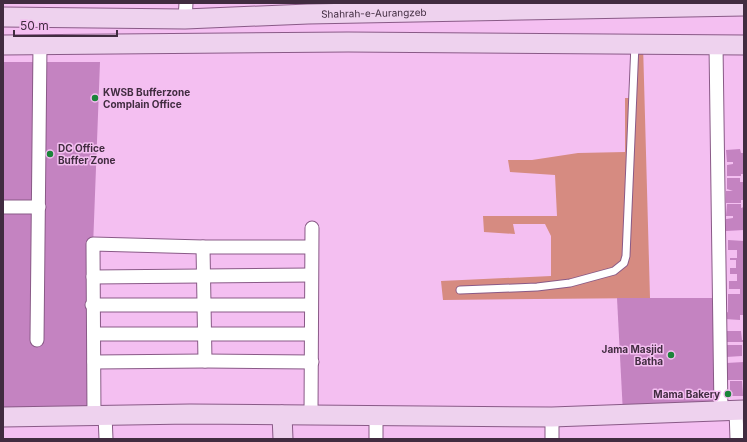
<svg xmlns="http://www.w3.org/2000/svg" width="747" height="442" viewBox="0 0 747 442" font-family="Inter,sans-serif">
  <rect width="100%" height="100%" fill="#f4bff1"/>
  <polygon fill="#d68b81" points="630,44 643,44 650,298 443,300 441,281 551,276 551,236 545,224 513,224 515,234 484,232 483,216 557,216 555,175 510,172 508,160 532,160 578,153 625,152 625,98 632,98"/>
  <g fill="#c483c1">
    <polygon points="3,62 100,62 93,247 95,415 3,416"/>
    <polygon points="740,149 741,153 744,153 744,174 741,174 741,176 727,176 727,165 733,164 733,162 727,162 726,150"/>
    <polygon points="727,178 740,178 740,182 744,182 744,200 741,200 741,203 726,203 726,191 733,191 727,189"/>
    <polygon points="727,204 741,204 741,208 744,207 744,230 726,231 726,219 733,218 733,216 726,216"/>
    <polygon points="728,240 744,241 744,315 740,315 740,320 725,319 726,313 728,312 728,294 740,294 740,289 729,289 729,281 737,281 737,274 730,274 730,268 736,268 736,260 730,260 730,258 737,258 737,250 728,250"/>
    <polygon points="617,298 721,298 722,411 623,414"/>
    <polygon points="727,331 741,331 742,340 743,340 744,342 727,342"/>
    <polygon points="726,345 742,345 742,356 726,357"/>
    <polygon points="744,362 744,380 727,380 726,363"/>
    <polygon points="730,381 742,381 743,396 730,396"/>
  </g>
  <g fill="none" stroke-linecap="round" stroke-linejoin="round">
    <defs>
      <polyline id="lane" points="460,290 537,287 570,283 614,271 624,263 626,256 635,44"/>
      <g id="street">
        <polyline points="185,19 186,3"/>
        <polyline points="716,45 721,412"/>
        <polyline points="3,207 39,207"/>
        <polyline points="203,247 205,361"/>
        <polyline points="93,277 311,275"/>
        <polyline points="92,305 311,305"/>
        <polyline points="94,334 311,334"/>
        <polyline points="37,340 40,45"/>
        <polyline points="94,362 205,361 312,362"/>
        <polyline points="736,410 737,439"/>
        <polyline points="105,415 106,439"/>
        <polyline points="311,415 312,228"/>
        <polyline points="376,415 376,439"/>
        <polyline points="94,416 93,244 203,247 311,247"/>
        <polyline points="552,417 552,439"/>
      </g>
      <g id="secondary">
        <path id="s1" d="M3 17 185 19 308 14 744 6"/>
        <polyline points="3,45 348,42 744,45"/>
        <polyline points="282,415 283,439"/>
        <polyline points="3,417 190,414 552,417 744,410"/>
      </g>
    </defs>
    <use href="#lane" stroke="#895a87" stroke-width="9"/>
    <use href="#street" stroke="#895a87" stroke-width="15"/>
    <use href="#secondary" stroke="#895a87" stroke-width="21"/>
    <use href="#lane" stroke="#fff" stroke-width="7"/>
    <use href="#street" stroke="#fff" stroke-width="13"/>
    <use href="#secondary" stroke="#eed2ee" stroke-width="19"/>
  </g>
  <g fill="#1b843a" stroke="#f4bff1" stroke-width="1.5">
    <circle cx="95" cy="98" r="4"/>
    <circle cx="50" cy="154" r="4"/>
    <circle cx="671" cy="355" r="4"/>
    <circle cx="728" cy="394" r="4"/>
  </g>
  <g text-anchor="middle" stroke-width="3" stroke-linejoin="round" paint-order="stroke">
    <g font-size="10" fill="#412c40" stroke="#f4bff1">
      <text dy="4" stroke="none"><textPath href="#s1" startOffset="371">Shahrah-e-Aurangzeb</textPath></text>
    </g>
    <g font-size="10" font-weight="bold" fill="#412c40" stroke="#f4bff1" text-anchor="start">
      <text x="103" y="96">KWSB Bufferzone<tspan x="103" dy="12">Complain Office</tspan></text>
      <text x="58" y="152">DC Office<tspan x="58" dy="12">Buffer Zone</tspan></text>
      <text x="663" y="353" text-anchor="end">Jama Masjid<tspan x="663" dy="12">Batha</tspan></text>
      <text x="720" y="398" text-anchor="end">Mama Bakery</text>
    </g>
  </g>
  <rect width="747" height="442" fill="none" stroke="#412c40" stroke-width="8"/>
  <path d="M14 30v6h103v-6" fill="none" stroke="#412c40" stroke-width="2"/>
  <text x="20" y="30" font-size="12" fill="#412c40" stroke="#f4bff1" stroke-width="3" paint-order="stroke">50 m</text>
</svg>
